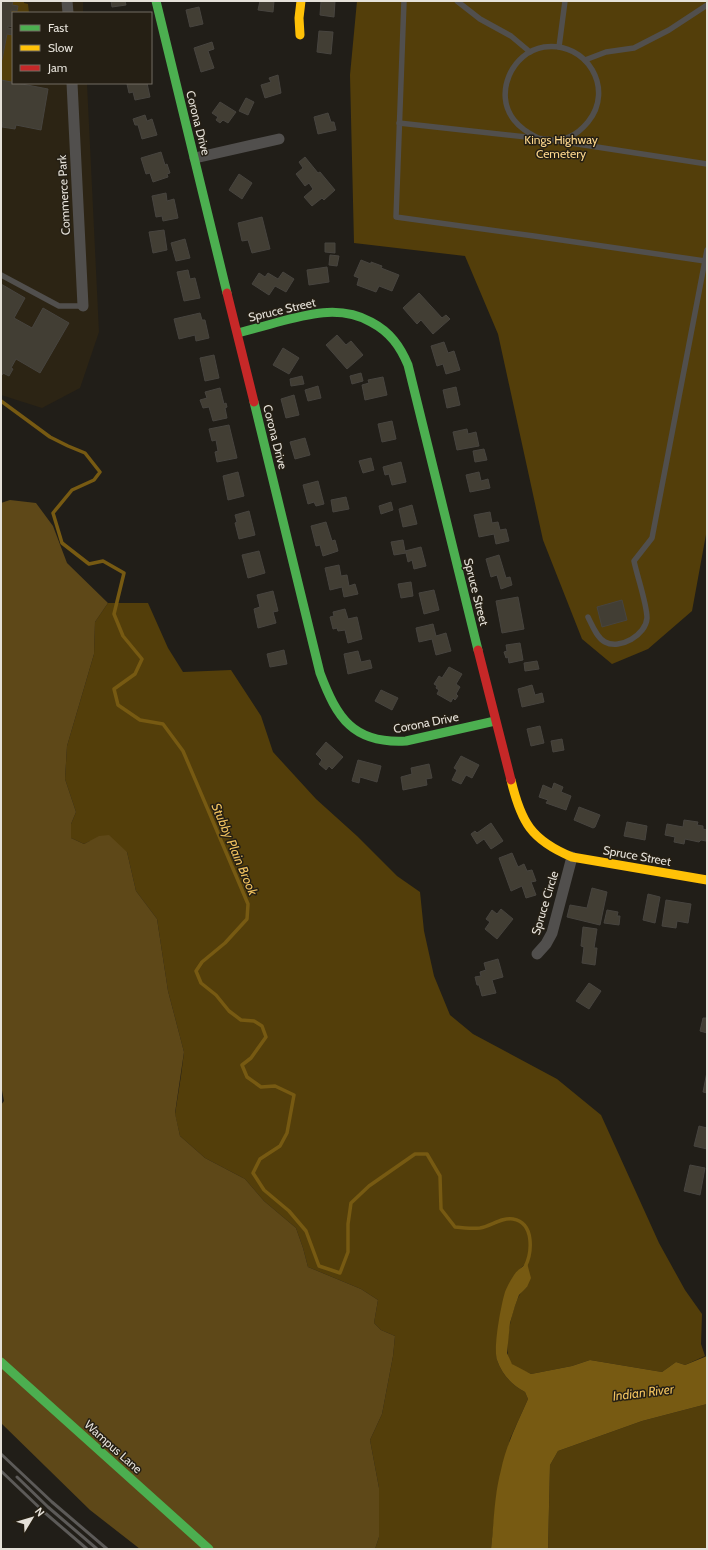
<svg xmlns="http://www.w3.org/2000/svg" width="708" height="1550" viewBox="0 0 708 1550" font-family="Cabin,sans-serif">
  <rect width="100%" height="100%" fill="#211e18"/>
  <polygon fill="#2c2414" points="1,1 83,1 83,13 13,13 13,83 87,83 99,332 80,388 42,408 1,395"/>
  <g fill="#533e0a">
    <polygon points="13,1 24,1 24,3 28,4 29,13 11,12 11,10 17,11 18,6 12,5"/>
    <polygon points="357,1 707,1 707,529 692,611 648,649 612,664 582,639 543,540 498,334 465,256 354,243 350,75"/>
    <polygon points="7,34 13,35 13,83 1,80 1,60 2,60"/>
    <path d="M108 603H148L168 648 183 672 231 670 261 716 273 752 316 799 357 836 397 876 420 892 424 931 434 976 450 1015 473 1034 557 1079 601 1115 659 1243 685 1290 702 1314 701 1344 705 1356 685 1365 676 1362 662 1372 590 1360 572 1366 531 1374C525 1371 515 1368 511 1363 502 1351 512 1309 519 1296 521 1292 524 1289 527 1287V1263C504 1280 502 1306 498 1332 497 1340 495 1352 497 1360 502 1375 512 1385 525 1392L528 1399 510 1439 497 1493 491 1549H375L379 1537V1488L370 1440 382 1414 393 1356 395 1336 381 1330 374 1323 378 1300 361 1289 308 1267 303 1248 296 1228 264 1201 245 1179 205 1158 180 1136 175 1114 181 1076 184 1052 168 991 157 919 136 891 127 852 90 841 84 844 71 838V824L76 812 65 779 67 746 94 654 95 622Z"/>
    <polygon points="707,1404 707,1549 548,1549 550,1465 558,1451 642,1421"/>
  </g>
  <polygon fill="#5e4818" points="10,500 36,503 53,526 67,563 108,603 95,622 94,654 67,746 65,779 76,812 71,824 71,838 84,844 99,836 109,835 127,852 136,891 157,919 168,991 184,1052 175,1113 180,1136 205,1158 245,1179 264,1201 296,1228 303,1248 308,1267 361,1289 378,1300 374,1323 381,1330 395,1336 393,1356 382,1414 370,1440 379,1488 379,1537 375,1549 140,1549 90,1510 1,1423 1,1105 4,1101 1,1085 1,503"/>
  <path fill="#775a12" d="M527 1263 531 1278 527 1287 519 1295 515 1306 510 1323 507 1353 512 1364 531 1374 572 1366 590 1360 662 1372 676 1362 685 1365 707 1356V1404L642 1421 558 1451 550 1465 548 1549H491C494 1523 494 1496 501 1470 506 1445 518 1422 528 1399L525 1392C512 1385 502 1375 497 1360 493 1348 501 1305 505 1292 507 1287 510 1281 514 1275 517 1270 523 1267 527 1263Z"/>
  <g fill="none" stroke-linecap="round" stroke-linejoin="round">
    <path stroke="#775a12" stroke-width="3.5" d="M1 401 50 437 68 446 85 453 100 472 94 480 72 490 53 513 62 543 89 564 103 561 124 573 114 614 123 636 142 659 135 674 114 689 118 705 140 720 163 724 183 751 248 904 247 919 225 943 202 962 196 971 201 983 216 995 229 1011 241 1020 254 1021 262 1026 266 1037 251 1058 242 1065 247 1077 261 1087 275 1086 294 1095 287 1133 280 1146 260 1159 253 1173 264 1190 289 1211 306 1231 319 1266 340 1273 348 1252V1224L351 1203 369 1186 415 1154H427L440 1176 441 1209 455 1227C463 1228 472 1229 480 1228 491 1226 502 1217 513 1219 535 1223 532 1253 525 1267"/>
  </g>
  <g fill="#423e34" stroke="#47443f">
    <polygon points="1,1 13,1 12,5 18,6 17,11 11,10 11,12 15,13 13,13 13,27 8,26 8,28 13,29 13,35 7,34 2,60 1,60"/>
    <polygon points="111,1 125,1 126,5 112,7"/>
    <polygon points="260,1 274,1 273,12 258,10"/>
    <polygon points="321,1 335,1 334,17 320,15"/>
    <polygon points="199,7 203,24 190,27 186,10"/>
    <polygon points="319,31 333,32 331,54 317,52"/>
    <polygon points="212,42 214,49 208,51 214,68 201,72 194,48"/>
    <polygon points="278,75 281,93 265,98 261,85 271,82 269,78"/>
    <polygon points="1,80 48,89 41,130 16,125 15,129 2,127 3,123 1,123"/>
    <polygon points="131,83 147,83 150,97 135,100 133,92 129,93 127,84"/>
    <polygon points="246,98 254,102 248,115 239,111"/>
    <polygon points="220,102 236,112 228,123 223,120 220,123 216,120 218,117 212,113"/>
    <polygon points="328,113 331,122 334,122 336,130 318,134 314,117"/>
    <polygon points="145,115 147,121 152,119 157,135 142,139 138,125 135,125 133,119"/>
    <polygon points="161,152 165,165 167,164 170,173 167,174 168,177 153,182 150,173 146,174 141,158"/>
    <polygon points="305,157 318,173 320,172 335,190 324,200 322,198 312,206 304,197 313,189 309,183 305,186 296,174 303,168 299,162"/>
    <polygon points="239,174 252,183 242,199 229,190"/>
    <polygon points="166,193 167,201 174,199 178,218 163,221 162,216 156,217 152,196"/>
    <polygon points="262,217 270,249 252,253 248,240 242,241 238,223"/>
    <polygon points="164,230 167,250 153,253 149,232"/>
    <polygon points="185,239 190,258 176,261 171,243"/>
    <polygon points="325,243 335,243 335,253 325,252"/>
    <polygon points="330,255 339,256 337,266 329,265"/>
    <polygon points="361,260 371,264 371,262 382,266 381,268 399,275 392,291 379,286 376,292 357,285 359,278 354,276"/>
    <polygon points="327,267 329,282 309,285 307,270"/>
    <polygon points="188,270 190,279 195,278 200,298 184,301 177,272"/>
    <polygon points="283,272 294,279 286,292 275,286 269,295 252,284 259,273 265,277 268,273 278,279"/>
    <polygon points="1,284 25,298 14,318 32,328 43,308 69,323 40,373 16,359 11,368 13,369 9,376 3,373 2,375 1,374"/>
    <polygon points="419,293 442,318 446,315 450,319 433,334 421,320 417,324 403,308"/>
    <polygon points="200,313 202,320 205,320 209,338 196,341 195,335 179,339 174,319"/>
    <polygon points="337,335 346,345 351,341 363,355 347,369 326,345"/>
    <polygon points="444,342 448,353 454,351 460,370 446,374 443,364 437,366 431,346"/>
    <polygon points="283,348 299,358 289,374 273,365"/>
    <polygon points="214,355 219,378 205,381 200,358"/>
    <polygon points="361,373 363,381 352,384 350,376"/>
    <polygon points="302,376 304,384 291,386 290,379"/>
    <polygon points="383,377 387,395 365,400 362,385 369,383 368,380"/>
    <polygon points="318,386 321,398 308,401 305,390"/>
    <polygon points="456,387 460,405 447,408 443,390"/>
    <polygon points="220,388 224,404 226,403 227,407 225,408 227,418 213,421 209,407 203,408 200,400 207,398 205,392"/>
    <polygon points="294,395 299,415 286,418 281,399"/>
    <polygon points="392,421 396,439 382,442 378,424"/>
    <polygon points="229,425 237,458 217,462 215,452 218,451 216,440 212,441 209,429"/>
    <polygon points="467,429 468,434 476,432 479,446 457,450 453,432"/>
    <polygon points="305,438 310,455 295,459 290,442"/>
    <polygon points="484,449 487,460 475,462 473,451"/>
    <polygon points="371,458 374,470 363,473 359,461"/>
    <polygon points="401,462 406,482 392,485 389,474 385,475 383,467"/>
    <polygon points="238,472 244,496 228,500 223,476"/>
    <polygon points="479,472 481,481 488,479 490,488 470,492 466,475"/>
    <polygon points="318,481 324,504 316,506 314,502 308,504 303,485"/>
    <polygon points="346,497 349,509 333,512 331,500"/>
    <polygon points="391,502 393,510 381,514 379,506"/>
    <polygon points="412,505 417,524 403,527 399,509"/>
    <polygon points="249,511 255,535 239,539 235,523 237,522 235,515"/>
    <polygon points="490,512 492,523 498,522 500,530 506,529 509,541 496,544 494,534 479,537 474,515"/>
    <polygon points="326,522 332,541 335,540 338,551 323,556 320,545 316,546 311,526"/>
    <polygon points="403,540 405,551 421,547 426,566 414,569 412,560 408,562 406,553 394,555 391,542"/>
    <polygon points="259,551 265,573 248,578 242,555"/>
    <polygon points="499,555 506,578 510,577 512,585 501,589 497,575 491,577 486,559"/>
    <polygon points="339,565 341,576 347,575 349,586 355,584 358,594 344,597 342,587 330,590 325,568"/>
    <polygon points="411,582 413,596 401,598 398,584"/>
    <polygon points="434,590 439,610 424,614 419,593"/>
    <polygon points="273,591 278,611 273,612 276,623 258,628 254,609 260,607 257,595"/>
    <polygon points="518,597 524,629 502,633 496,601"/>
    <polygon points="622,600 627,620 602,627 597,607"/>
    <polygon points="345,609 348,619 357,617 362,639 348,643 345,630 338,631 337,628 333,629 330,617 334,616 333,612"/>
    <polygon points="433,624 436,636 446,633 451,651 436,655 432,639 419,642 416,628"/>
    <polygon points="520,643 523,660 509,663 508,657 506,658 504,652 507,651 506,645"/>
    <polygon points="284,650 287,664 270,667 267,654"/>
    <polygon points="358,651 361,662 370,660 372,668 348,674 344,654"/>
    <polygon points="537,661 539,669 525,671 524,663"/>
    <polygon points="449,667 462,674 456,684 460,687 456,694 458,696 455,700 453,698 451,702 437,694 439,690 436,688 437,686 434,684 439,676 442,678"/>
    <polygon points="532,685 535,695 542,693 544,702 522,707 518,689"/>
    <polygon points="381,690 398,698 392,710 375,701"/>
    <polygon points="540,726 544,743 531,746 527,729"/>
    <polygon points="562,739 564,750 553,752 551,741"/>
    <polygon points="326,742 343,757 332,769 329,766 326,770 319,764 322,760 316,754"/>
    <polygon points="461,756 479,765 472,778 466,775 461,784 452,780 457,770 454,768"/>
    <polygon points="358,760 381,766 377,782 360,777 359,783 352,781"/>
    <polygon points="429,764 432,778 426,779 427,785 403,790 401,777 412,774 411,768"/>
    <polygon points="554,783 563,787 561,792 571,796 566,810 546,803 548,800 539,797 543,785 552,789"/>
    <polygon points="579,807 600,815 595,827 593,828 574,820"/>
    <polygon points="684,820 698,822 697,825 703,826 703,829 707,830 706,841 701,840 699,842 685,839 684,844 674,842 675,837 665,835 667,824 683,827"/>
    <polygon points="627,822 647,826 645,840 624,836"/>
    <polygon points="491,823 503,841 491,849 484,839 477,844 471,834 475,831 477,833"/>
    <polygon points="512,853 518,867 524,864 527,871 532,870 536,881 531,882 536,895 526,898 522,886 511,891 499,858"/>
    <polygon points="592,888 607,892 600,925 567,917 570,905 587,908"/>
    <polygon points="648,894 660,897 655,923 643,920"/>
    <polygon points="666,900 691,904 688,923 677,921 676,928 662,926"/>
    <polygon points="501,909 513,919 497,939 485,929 490,922 486,919 492,910 497,914"/>
    <polygon points="607,910 618,912 617,916 620,916 619,925 604,923"/>
    <polygon points="583,927 597,929 594,948 597,948 595,965 582,963 584,947 581,946"/>
    <polygon points="498,959 503,977 492,980 496,993 482,996 479,985 477,985 475,977 481,976 480,972 486,970 484,963"/>
    <polygon points="589,983 601,991 589,1009 576,1001"/>
    <polygon points="703,1018 707,1018 707,1033 700,1031"/>
    <polygon points="707,1072 707,1093 703,1092"/>
    <polygon points="699,1126 707,1128 707,1149 694,1146"/>
    <polygon points="690,1165 705,1168 700,1195 684,1191"/>
  </g>
  <g fill="none" stroke-linecap="round" stroke-linejoin="round">
    <g stroke="#514f4d" stroke-width="5.5">
      <polyline points="404,1 396,217 534,236 705,261"/>
      <polyline points="457,1 480,19 511,36 530,52"/>
      <polyline points="559,47 565,1"/>
      <polyline points="585,60 606,52 634,48 669,30 707,5"/>
      <path d="M399 123 554 140C559 139 565 139 569 137 577 134 583 128 588 122 615 89 587 41 544 47 512 52 493 94 514 120 521 129 529 133 538 138"/>
      <polyline points="558,141 707,164"/>
      <polyline points="1,275 59,306 83,306"/>
      <path d="M588 617C592 625 597 638 605 642 620 650 646 635 647 618 647 604 637 576 634 561L652 538 707 250"/>
    </g>
    <g stroke="#514f4d" stroke-width="11">
      <polyline points="67,1 68,13"/>
      <polyline points="72,83 83,306"/>
      <polyline points="195,158 279,139"/>
      <polyline points="537,954 546,944 552,933 572,857"/>
    </g>
    <g stroke="#4caf50" stroke-width="9">
      <polyline points="156,1 227,293"/>
      <path d="M238 333C253 329 268 325 282 321 313 313 342 306 371 322 390 332 400 346 408 365L478 650"/>
      <path d="M254 402 320 673C337 718 353 744 406 741L495 721"/>
      <polyline points="1,1362 209,1549"/>
    </g>
    <g stroke="#ffc107" stroke-width="9">
      <polyline points="300,35 299,18 301,1"/>
      <path d="M511 780C521 822 531 840 572 857L707 880"/>
    </g>
    <g stroke="#c62828" stroke-width="9">
      <polyline points="227,293 254,402"/>
      <polyline points="478,650 511,780"/>
    </g>
    <g stroke="#5c5a58" stroke-width="3">
      <polyline points="1,1454 52,1502 107,1549"/>
      <polyline points="1,1471 44,1512 87,1549"/>
      <polyline points="17,1477 48,1507 97,1549"/>
    </g>
  </g>
  <g text-anchor="middle" stroke-width="3" stroke-linejoin="round" paint-order="stroke">
    <g font-size="12" fill="#e5e1d9" stroke="#251f14">
      <text transform="translate(198 123) rotate(76)" y="4">Corona Drive</text>
      <text transform="translate(64 195) rotate(-93)" y="4">Commerce Park</text>
      <text transform="translate(282 310) rotate(-13)" y="4">Spruce Street</text>
      <text transform="translate(275 437) rotate(76)" y="4">Corona Drive</text>
      <text transform="translate(476 592) rotate(76)" y="4">Spruce Street</text>
      <text transform="translate(426 723) rotate(-11)" y="4">Corona Drive</text>
      <text transform="translate(637 856) rotate(10)" y="4">Spruce Street</text>
      <text transform="translate(545 903) rotate(-73)" y="4">Spruce Circle</text>
      <text transform="translate(113 1447) rotate(42)" y="4">Wampus Lane</text>
    </g>
    <g font-size="12" fill="#fdd78c" stroke="#251f14">
      <text x="561" y="144">Kings Highway<tspan x="561" dy="14">Cemetery</tspan></text>
    </g>
    <g font-size="13" font-style="italic" fill="#f0c15e" stroke="#251f14">
      <text transform="translate(235 849) rotate(67)" y="5">Stubby Plain Brook</text>
      <text transform="translate(643 1392) rotate(-7)" y="5">Indian River</text>
    </g>
  </g>
  <rect width="708" height="1550" fill="none" stroke="#e5e1d9" stroke-width="4"/>
  <rect x="12" y="12" width="140" height="72" fill="#251f14" stroke="#726d63"/>
  <rect x="20" y="25" width="20" height="6" fill="#4caf50" stroke="#726d63"/>
  <text x="48" y="32" font-size="12" fill="#e5e1d9">Fast</text>
  <rect x="20" y="45" width="20" height="6" fill="#ffc107" stroke="#726d63"/>
  <text x="48" y="52" font-size="12" fill="#e5e1d9">Slow</text>
  <rect x="20" y="65" width="20" height="6" fill="#c62828" stroke="#726d63"/>
  <text x="48" y="72" font-size="12" fill="#e5e1d9">Jam</text>
  <g transform="translate(32 1518) rotate(52)" stroke="#251f14" stroke-width="3" paint-order="stroke">
  <path d="M0-3L7 15L0 10L-7 15Z" fill="#e5e1d9"/>
  <text y="-6" font-size="11" font-weight="bold" text-anchor="middle" fill="#e5e1d9">N</text>
  </g>
</svg>
